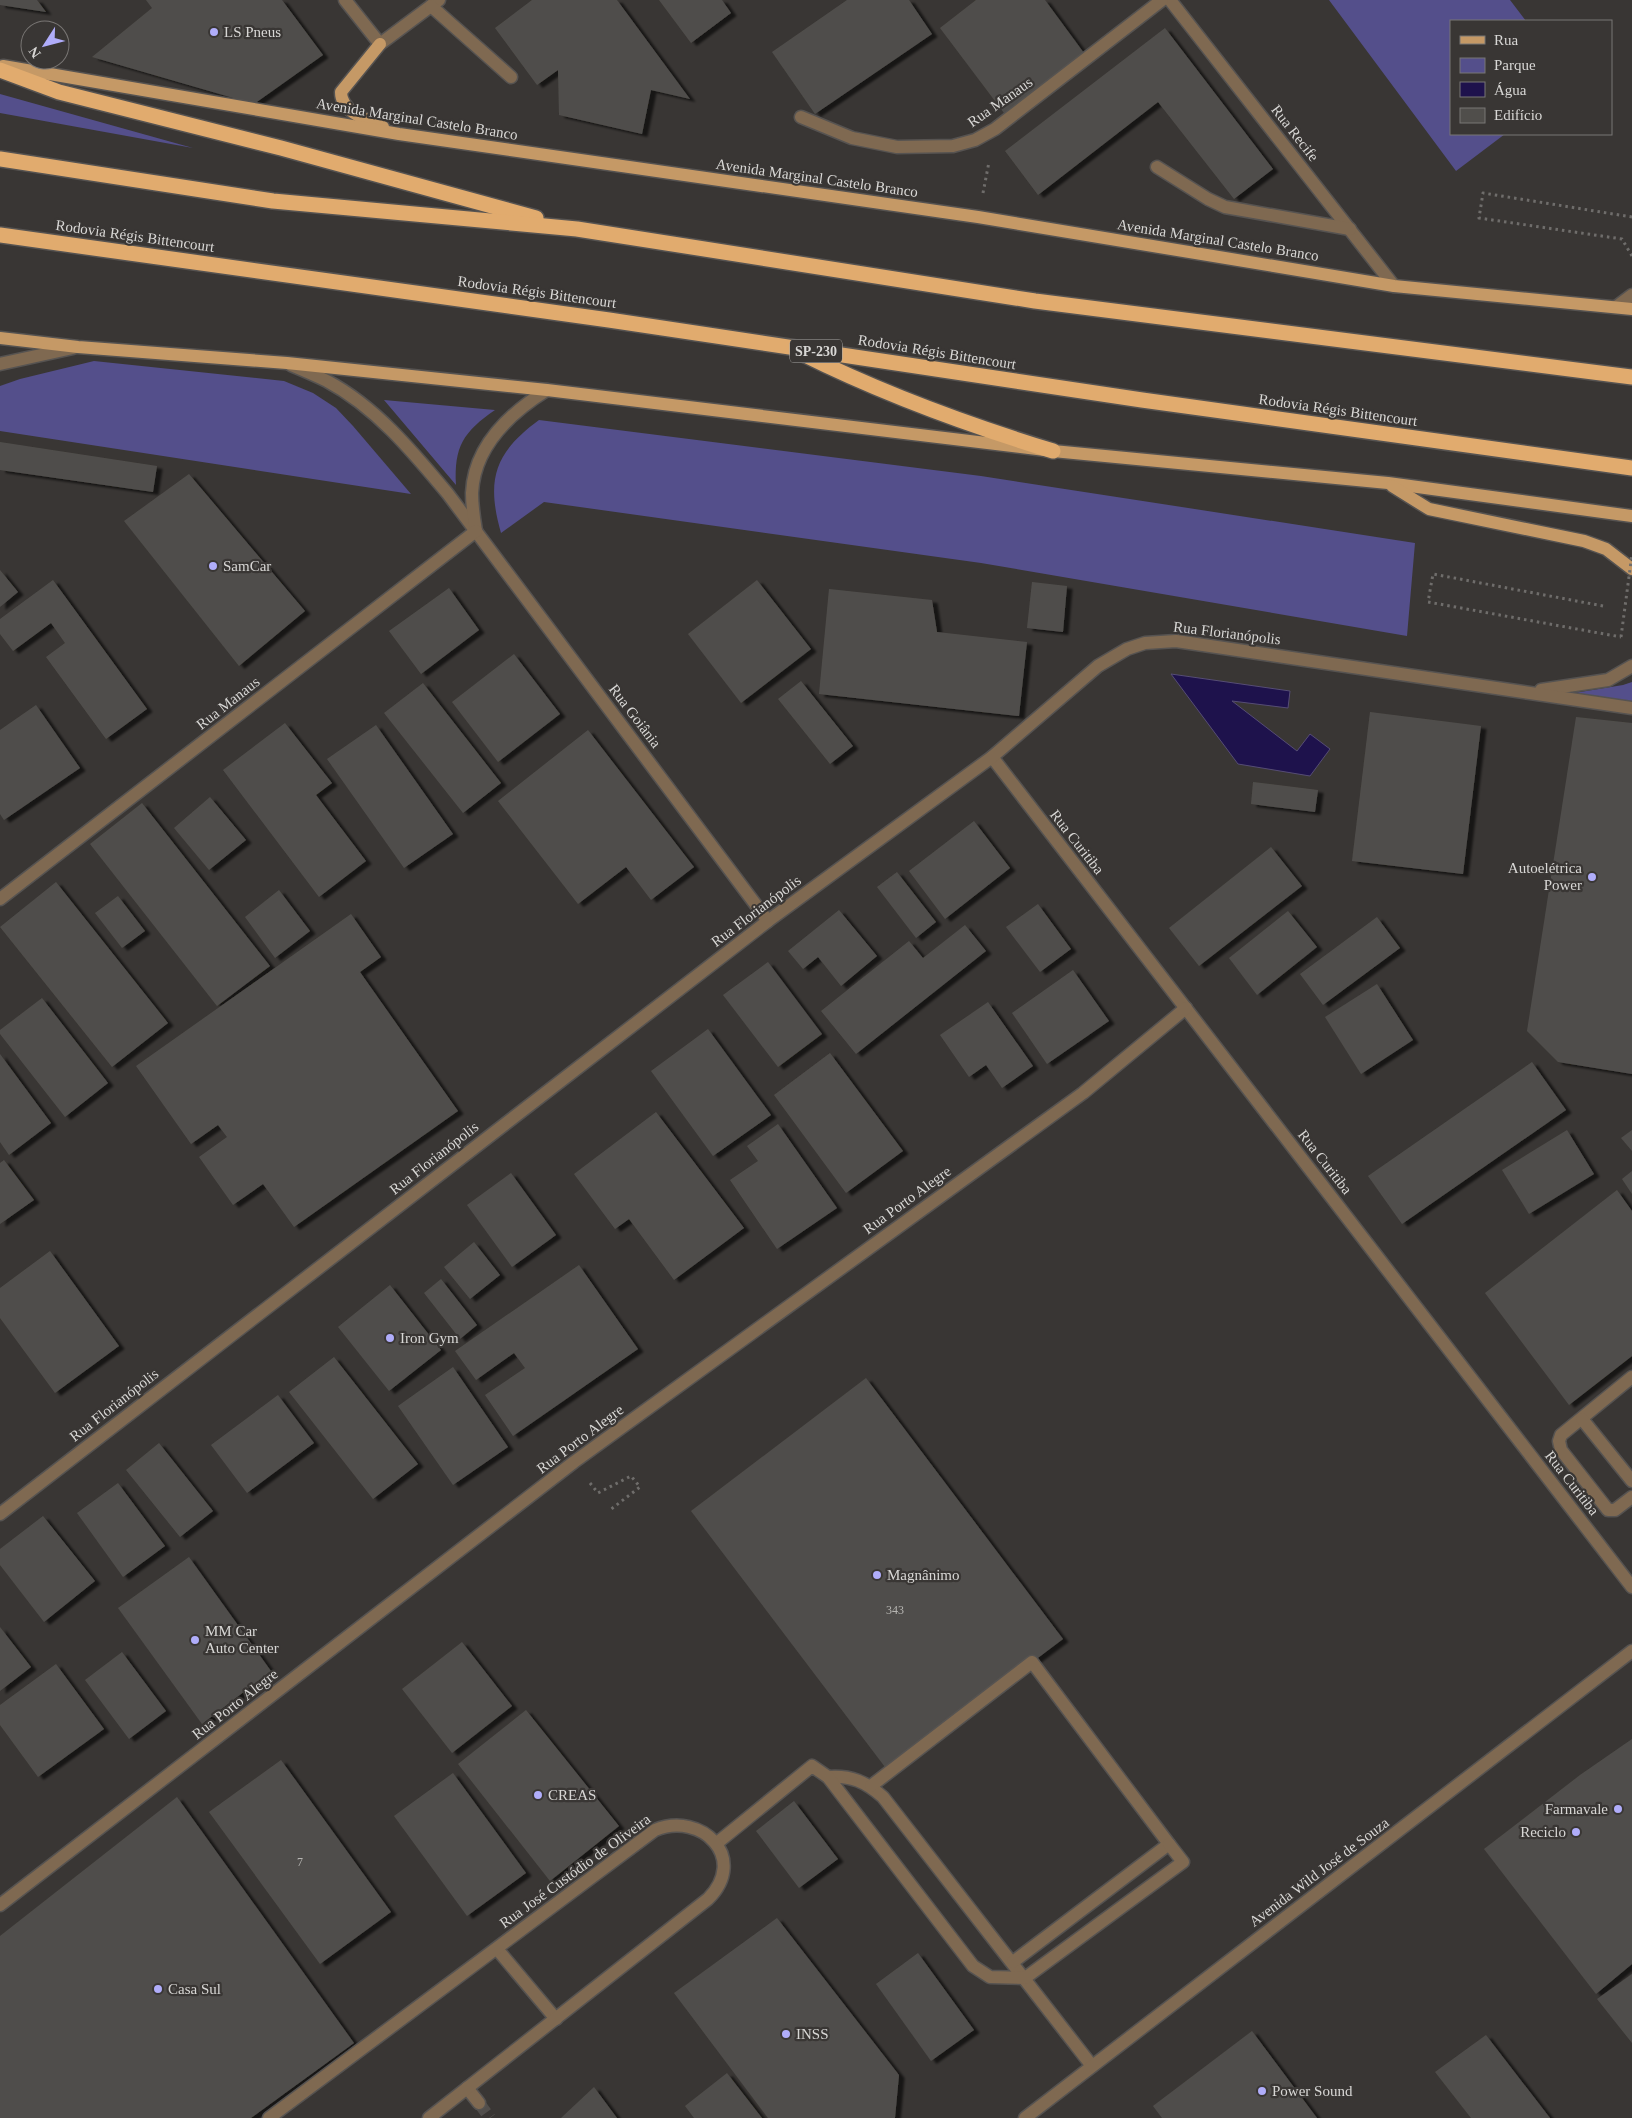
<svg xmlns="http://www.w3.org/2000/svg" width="1632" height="2118" viewBox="0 0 1632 2118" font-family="'Times New Roman',serif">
  <defs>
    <filter id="shadow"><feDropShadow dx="5.5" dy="3" stdDeviation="1" flood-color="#0009"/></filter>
  </defs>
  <rect width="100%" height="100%" fill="#393634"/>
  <g fill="#544f8b">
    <polygon points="1329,0 1510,0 1526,21 1451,21 1451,134 1505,134 1456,171"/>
    <polygon points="0,94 193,148 0,113"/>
    <polygon points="94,361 284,381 313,393 336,408 353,426 411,494 0,431 0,386 20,379"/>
    <path d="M384 400 495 410C463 432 454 447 456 485Z"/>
    <path d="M539 420 981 476 1415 543 1407 636 981 563 544 502 501 533C486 480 494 453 539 420Z"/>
    <polygon points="1632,682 1632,702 1568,694 1623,685"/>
  </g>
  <polygon fill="#1e124c" stroke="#564d75" points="1171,674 1290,691 1288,708 1232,701 1297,751 1310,734 1330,749 1310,776 1238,764"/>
  <g fill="#504e4b" filter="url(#shadow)">
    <polygon points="0,0 37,0 46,12 0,5"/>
    <polygon points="146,0 282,0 323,55 254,104 92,57 152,8"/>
    <polygon points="532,0 617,0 690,99 651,90 642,134 559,115 558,70 537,85 495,28"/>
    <polygon points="659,0 722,0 731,13 691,43"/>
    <polygon points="847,0 909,0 932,34 815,114 772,52"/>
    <polygon points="976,0 1045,0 1084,53 1004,113 940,28"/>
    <polygon points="1165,28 1273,169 1234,199 1158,102 1038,195 1005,151"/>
    <polygon points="0,442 157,466 153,492 0,470"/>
    <polygon points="189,474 305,611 239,666 124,521"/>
    <polygon points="0,570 18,592 0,607"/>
    <polygon points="53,580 147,709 106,739 46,657 65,643 51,623 13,651 0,634 0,619"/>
    <polygon points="757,580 811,649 741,703 688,634"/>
    <polygon points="1032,582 1067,586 1063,632 1027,628"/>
    <polygon points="449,588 479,630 421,674 389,631"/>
    <polygon points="829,589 932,600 937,632 1027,642 1019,716 819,694"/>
    <polygon points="514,654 560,714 498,762 452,702"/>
    <polygon points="801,681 853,746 830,764 778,699"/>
    <polygon points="423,683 501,783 463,813 384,713"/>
    <polygon points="36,705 80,768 4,820 0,814 0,730"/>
    <polygon points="1370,712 1481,726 1463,874 1352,861"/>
    <polygon points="1576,717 1632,723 1632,1074 1558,1062 1527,1031"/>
    <polygon points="285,723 332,783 316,795 366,861 319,897 223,770"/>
    <polygon points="376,725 453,834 404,868 327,759"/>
    <polygon points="588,730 694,867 651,900 626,867 578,904 498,801"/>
    <polygon points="1253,782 1318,790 1315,812 1251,804"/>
    <polygon points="210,797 246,840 209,870 174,828"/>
    <polygon points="142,803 270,966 217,1006 90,844"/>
    <polygon points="974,821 1010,868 945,919 909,871"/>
    <polygon points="1271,847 1302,886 1199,966 1169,928"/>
    <polygon points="897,872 936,922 916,938 877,887"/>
    <polygon points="56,882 168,1023 112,1067 0,927"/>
    <polygon points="279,890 310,931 275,958 245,917"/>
    <polygon points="118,896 145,931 122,948 95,913"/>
    <polygon points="1038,904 1071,949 1040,972 1006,927"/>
    <polygon points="839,910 877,956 841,986 818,957 803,969 788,951"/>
    <polygon points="1288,911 1317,947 1257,995 1229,958"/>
    <polygon points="351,914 381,957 360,972 458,1111 294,1227 263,1184 233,1205 199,1157 227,1137 218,1125 191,1144 136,1066"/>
    <polygon points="1377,917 1400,948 1323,1005 1300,974"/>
    <polygon points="965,925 986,951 856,1054 821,1011 909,941 923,958"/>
    <polygon points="768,962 822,1034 778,1067 723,995"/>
    <polygon points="1073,970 1109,1021 1047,1064 1012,1013"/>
    <polygon points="1377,984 1413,1040 1361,1074 1325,1017"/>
    <polygon points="42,998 108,1083 65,1117 0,1034 0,1030"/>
    <polygon points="988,1002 1033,1066 1002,1088 986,1065 969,1077 940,1035"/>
    <polygon points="708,1029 771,1115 713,1156 651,1071"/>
    <polygon points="830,1053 903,1151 846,1193 774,1095"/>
    <polygon points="0,1054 51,1123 9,1155 0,1142"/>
    <polygon points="1532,1062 1566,1110 1402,1224 1368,1176"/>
    <polygon points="656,1112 744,1228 674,1280 629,1219 615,1229 574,1174"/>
    <polygon points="778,1124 837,1208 777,1249 730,1180 758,1161 747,1146"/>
    <polygon points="1567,1130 1594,1174 1529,1214 1502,1170"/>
    <polygon points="1632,1130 1632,1151 1621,1138"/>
    <polygon points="4,1160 34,1200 0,1224 0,1163"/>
    <polygon points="1632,1171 1632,1194 1622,1179"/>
    <polygon points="511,1173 556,1235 512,1267 467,1205"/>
    <polygon points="1617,1190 1632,1211 1632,1356 1569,1405 1485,1293"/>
    <polygon points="474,1242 500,1275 470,1299 444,1267"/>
    <polygon points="50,1251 119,1346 55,1393 0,1318 0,1288"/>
    <polygon points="579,1265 638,1349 513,1436 485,1395 525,1368 514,1353 476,1380 455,1351"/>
    <polygon points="441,1279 477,1325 460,1339 424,1293"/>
    <polygon points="390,1285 441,1350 389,1391 338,1327"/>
    <polygon points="334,1357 418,1464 373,1499 289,1392"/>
    <polygon points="453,1367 508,1447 453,1485 398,1406"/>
    <polygon points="866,1378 1063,1639 888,1771 691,1511"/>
    <polygon points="278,1395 314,1443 247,1493 211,1445"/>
    <polygon points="159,1443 213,1511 180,1537 126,1470"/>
    <polygon points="118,1483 165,1546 123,1577 77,1513"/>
    <polygon points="43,1516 95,1581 44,1622 0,1565 0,1549"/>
    <polygon points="189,1557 271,1671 202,1724 118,1608"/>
    <polygon points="0,1627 31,1667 0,1691"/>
    <polygon points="462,1642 512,1706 452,1753 402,1689"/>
    <polygon points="122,1652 166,1711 129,1739 85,1680"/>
    <polygon points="56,1664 104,1729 38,1777 0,1725 0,1705"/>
    <polygon points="526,1710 619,1826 550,1881 458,1764"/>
    <polygon points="1632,1739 1632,1964 1596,1994 1484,1849 1580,1775"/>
    <polygon points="281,1760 391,1912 320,1964 209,1812"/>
    <polygon points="453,1773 526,1873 467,1916 394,1816"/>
    <polygon points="177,1797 354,2043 251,2118 0,2118 0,1936"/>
    <polygon points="794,1801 838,1859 799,1888 756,1831"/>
    <polygon points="777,1918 899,2075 895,2118 768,2118 674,1993"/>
    <polygon points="918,1953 974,2030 931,2061 876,1984"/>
    <polygon points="1632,1974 1632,2043 1597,1999"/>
    <polygon points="1252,2031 1317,2118 1162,2118 1153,2106"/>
    <polygon points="1486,2035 1550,2118 1471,2118 1435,2072"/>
    <polygon points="727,2073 762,2118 694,2118 685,2106"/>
    <polygon points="594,2087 617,2118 561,2118"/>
  </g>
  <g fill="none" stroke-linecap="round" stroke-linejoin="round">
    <polyline stroke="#514e4c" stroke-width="12" stroke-dasharray="12 6" stroke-linecap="butt" points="479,2103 490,2118"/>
    <defs>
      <g id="minor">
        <polyline points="345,0 380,44 439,0"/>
        <polyline points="1170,0 1394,286"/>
        <polyline points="431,6 511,77"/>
        <polyline points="801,117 852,138 897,147 953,146 975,140 995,129 1162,0"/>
        <polyline points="1157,167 1208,199 1225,207 1350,229"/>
        <polyline points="1616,307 1632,295"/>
        <polyline points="0,364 73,348"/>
        <path d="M291 365C303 370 315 375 327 381 376 407 413 452 448 494L768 921"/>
        <path d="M476 531C474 519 472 505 472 493 474 446 510 413 547 390"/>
        <polyline points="1541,690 1608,680 1632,666"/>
        <polyline points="992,757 1632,1587"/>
        <polyline points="0,899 476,531"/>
        <polyline points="1632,1377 1561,1435 1559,1441 1561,1450 1608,1510 1615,1510 1632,1497"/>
        <polyline points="1582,1419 1632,1481"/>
        <polyline points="0,1514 768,921 992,757 1098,666 1127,649 1145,643 1176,641 1632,708"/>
        <path d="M828 1777C851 1775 866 1782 883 1797L1092 2066"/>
        <polyline points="871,1786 1032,1662 1169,1844 1013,1962"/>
        <polyline points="717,1843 812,1766 828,1777 973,1966 990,1977 1025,1978 1183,1862 1169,1844"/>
        <polyline points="0,1905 574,1462 1083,1093 1186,1008"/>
        <polyline points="497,1949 556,2019"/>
        <polyline points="467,2088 479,2103"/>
        <path d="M269 2118 655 1830C702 1811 749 1858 708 1899L429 2118"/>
        <polyline points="1025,2118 1632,1651"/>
      </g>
      <g id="major">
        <path d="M380 44 341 92C341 112 367 120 383 127"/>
        <polyline points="3,66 399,134 978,217 1394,286 1632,309"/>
        <polyline points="0,338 78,347 287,363 547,390 1053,451 1388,483 1632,516"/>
        <polyline points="1392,486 1429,509 1584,541 1606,549 1632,569"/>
      </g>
      <g id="highway">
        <polyline points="0,70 59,92 281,148 536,218"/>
        <polyline points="0,159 273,201 577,229 1035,301 1632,377"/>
        <polyline points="0,235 609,320 1142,400 1632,468"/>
        <path d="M801 353C883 394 965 424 1053 451"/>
      </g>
    </defs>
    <use href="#minor" stroke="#565351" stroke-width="15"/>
    <use href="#major" stroke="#565351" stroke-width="15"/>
    <use href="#highway" stroke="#565351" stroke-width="18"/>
    <g stroke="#6f6d6b" stroke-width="3" stroke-dasharray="2.5 4" stroke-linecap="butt">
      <polyline points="983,193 989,162"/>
      <polyline points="1632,217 1483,193 1479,218 1622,239 1632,256"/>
      <polyline points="1603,606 1433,574 1428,602 1621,637"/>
      <polyline points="590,1483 598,1493 631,1476 640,1487 610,1510"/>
    </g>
    <use href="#minor" stroke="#7f6951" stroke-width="12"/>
    <use href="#major" stroke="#c59966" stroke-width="12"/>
    <use href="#highway" stroke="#e1ab6e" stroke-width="15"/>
    <polyline stroke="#6f6d6b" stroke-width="3" stroke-dasharray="2.5 4" stroke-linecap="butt" points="1621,637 1632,554"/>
  </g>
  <g fill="#b0adfa" stroke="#393634" stroke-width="2">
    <circle cx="214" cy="32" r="5"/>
    <circle cx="213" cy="566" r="5"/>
    <circle cx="1592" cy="877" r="5"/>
    <circle cx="390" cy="1338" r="5"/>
    <circle cx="877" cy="1575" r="5"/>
    <circle cx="195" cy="1640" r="5"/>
    <circle cx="538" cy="1795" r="5"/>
    <circle cx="1618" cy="1809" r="5"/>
    <circle cx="1576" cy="1832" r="5"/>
    <circle cx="158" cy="1989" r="5"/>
    <circle cx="786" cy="2034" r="5"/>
    <circle cx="1262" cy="2091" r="5"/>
  </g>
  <g text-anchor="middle" stroke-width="4.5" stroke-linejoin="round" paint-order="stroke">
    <g font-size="12" fill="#b6b5b2">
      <text x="895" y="1614">343</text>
      <text x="300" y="1866">7</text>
    </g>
    <rect fill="#393634" stroke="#a8a7a5" stroke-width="1" x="790" y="339.5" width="52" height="23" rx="4"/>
    <g font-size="14" font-weight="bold" fill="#d8d7d5">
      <text x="816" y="356">SP-230</text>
    </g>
    <g font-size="15" fill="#d8d7d5" stroke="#393634" text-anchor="start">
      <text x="224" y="37">LS Pneus</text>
      <text x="223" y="571">SamCar</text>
      <text x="1582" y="873" text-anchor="end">Autoelétrica<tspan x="1582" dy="17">Power</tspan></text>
      <text x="400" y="1343">Iron Gym</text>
      <text x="887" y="1580">Magnânimo</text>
      <text x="205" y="1636">MM Car<tspan x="205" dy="17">Auto Center</tspan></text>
      <text x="548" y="1800">CREAS</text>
      <text x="1608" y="1814" text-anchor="end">Farmavale</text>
      <text x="1566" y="1837" text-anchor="end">Reciclo</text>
      <text x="168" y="1994">Casa Sul</text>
      <text x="796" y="2039">INSS</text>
      <text x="1272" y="2096">Power Sound</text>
    </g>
    <g font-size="15" fill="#d8d7d5" stroke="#393634">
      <text transform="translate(1000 102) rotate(-35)" y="5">Rua Manaus</text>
      <text transform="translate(417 119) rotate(9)" y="5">Avenida Marginal Castelo Branco</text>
      <text transform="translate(1295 133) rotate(52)" y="5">Rua Recife</text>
      <text transform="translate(817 178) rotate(8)" y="5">Avenida Marginal Castelo Branco</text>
      <text transform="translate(135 236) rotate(8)" y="5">Rodovia Régis Bittencourt</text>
      <text transform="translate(1218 240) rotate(9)" y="5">Avenida Marginal Castelo Branco</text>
      <text transform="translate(537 292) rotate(8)" y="5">Rodovia Régis Bittencourt</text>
      <text transform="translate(937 352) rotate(9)" y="5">Rodovia Régis Bittencourt</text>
      <text transform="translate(1338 410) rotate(8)" y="5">Rodovia Régis Bittencourt</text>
      <text transform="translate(1227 633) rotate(7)" y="5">Rua Florianópolis</text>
      <text transform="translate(228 703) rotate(-38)" y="5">Rua Manaus</text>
      <text transform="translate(635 716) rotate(53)" y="5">Rua Goiânia</text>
      <text transform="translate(1077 842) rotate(52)" y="5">Rua Curitiba</text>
      <text transform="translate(756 911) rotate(-37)" y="5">Rua Florianópolis</text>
      <text transform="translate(434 1158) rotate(-38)" y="5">Rua Florianópolis</text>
      <text transform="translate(1325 1162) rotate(52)" y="5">Rua Curitiba</text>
      <text transform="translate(907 1200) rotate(-36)" y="5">Rua Porto Alegre</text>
      <text transform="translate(114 1405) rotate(-38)" y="5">Rua Florianópolis</text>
      <text transform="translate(580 1439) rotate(-37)" y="5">Rua Porto Alegre</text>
      <text transform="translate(1572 1483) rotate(52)" y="5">Rua Curitiba</text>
      <text transform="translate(235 1704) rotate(-38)" y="5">Rua Porto Alegre</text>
      <text transform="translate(575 1871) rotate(-36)" y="5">Rua José Custódio de Oliveira</text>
      <text transform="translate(1319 1872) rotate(-37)" y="5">Avenida Wild José de Souza</text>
    </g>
  </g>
  <rect x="1450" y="20" width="162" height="115" fill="#393634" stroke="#797674"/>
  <rect x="1460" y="36" width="25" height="8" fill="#c59966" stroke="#797674"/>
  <text x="1494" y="45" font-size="15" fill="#d8d7d5">Rua</text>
  <rect x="1460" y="58" width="25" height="15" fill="#544f8b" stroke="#797674"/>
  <text x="1494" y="70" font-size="15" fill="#d8d7d5">Parque</text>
  <rect x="1460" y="82" width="25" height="15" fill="#1e124c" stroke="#797674"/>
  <text x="1494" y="95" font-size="15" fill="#d8d7d5">Água</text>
  <rect x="1460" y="108" width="25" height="15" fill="#504e4b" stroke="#797674"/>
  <text x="1494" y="120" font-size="15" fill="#d8d7d5">Edifício</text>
  <g transform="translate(45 45) rotate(234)"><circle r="24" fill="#393634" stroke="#797674"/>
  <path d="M0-4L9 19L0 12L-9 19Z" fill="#b0adfa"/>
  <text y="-8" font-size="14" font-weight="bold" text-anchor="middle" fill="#d8d7d5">N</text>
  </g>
</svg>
